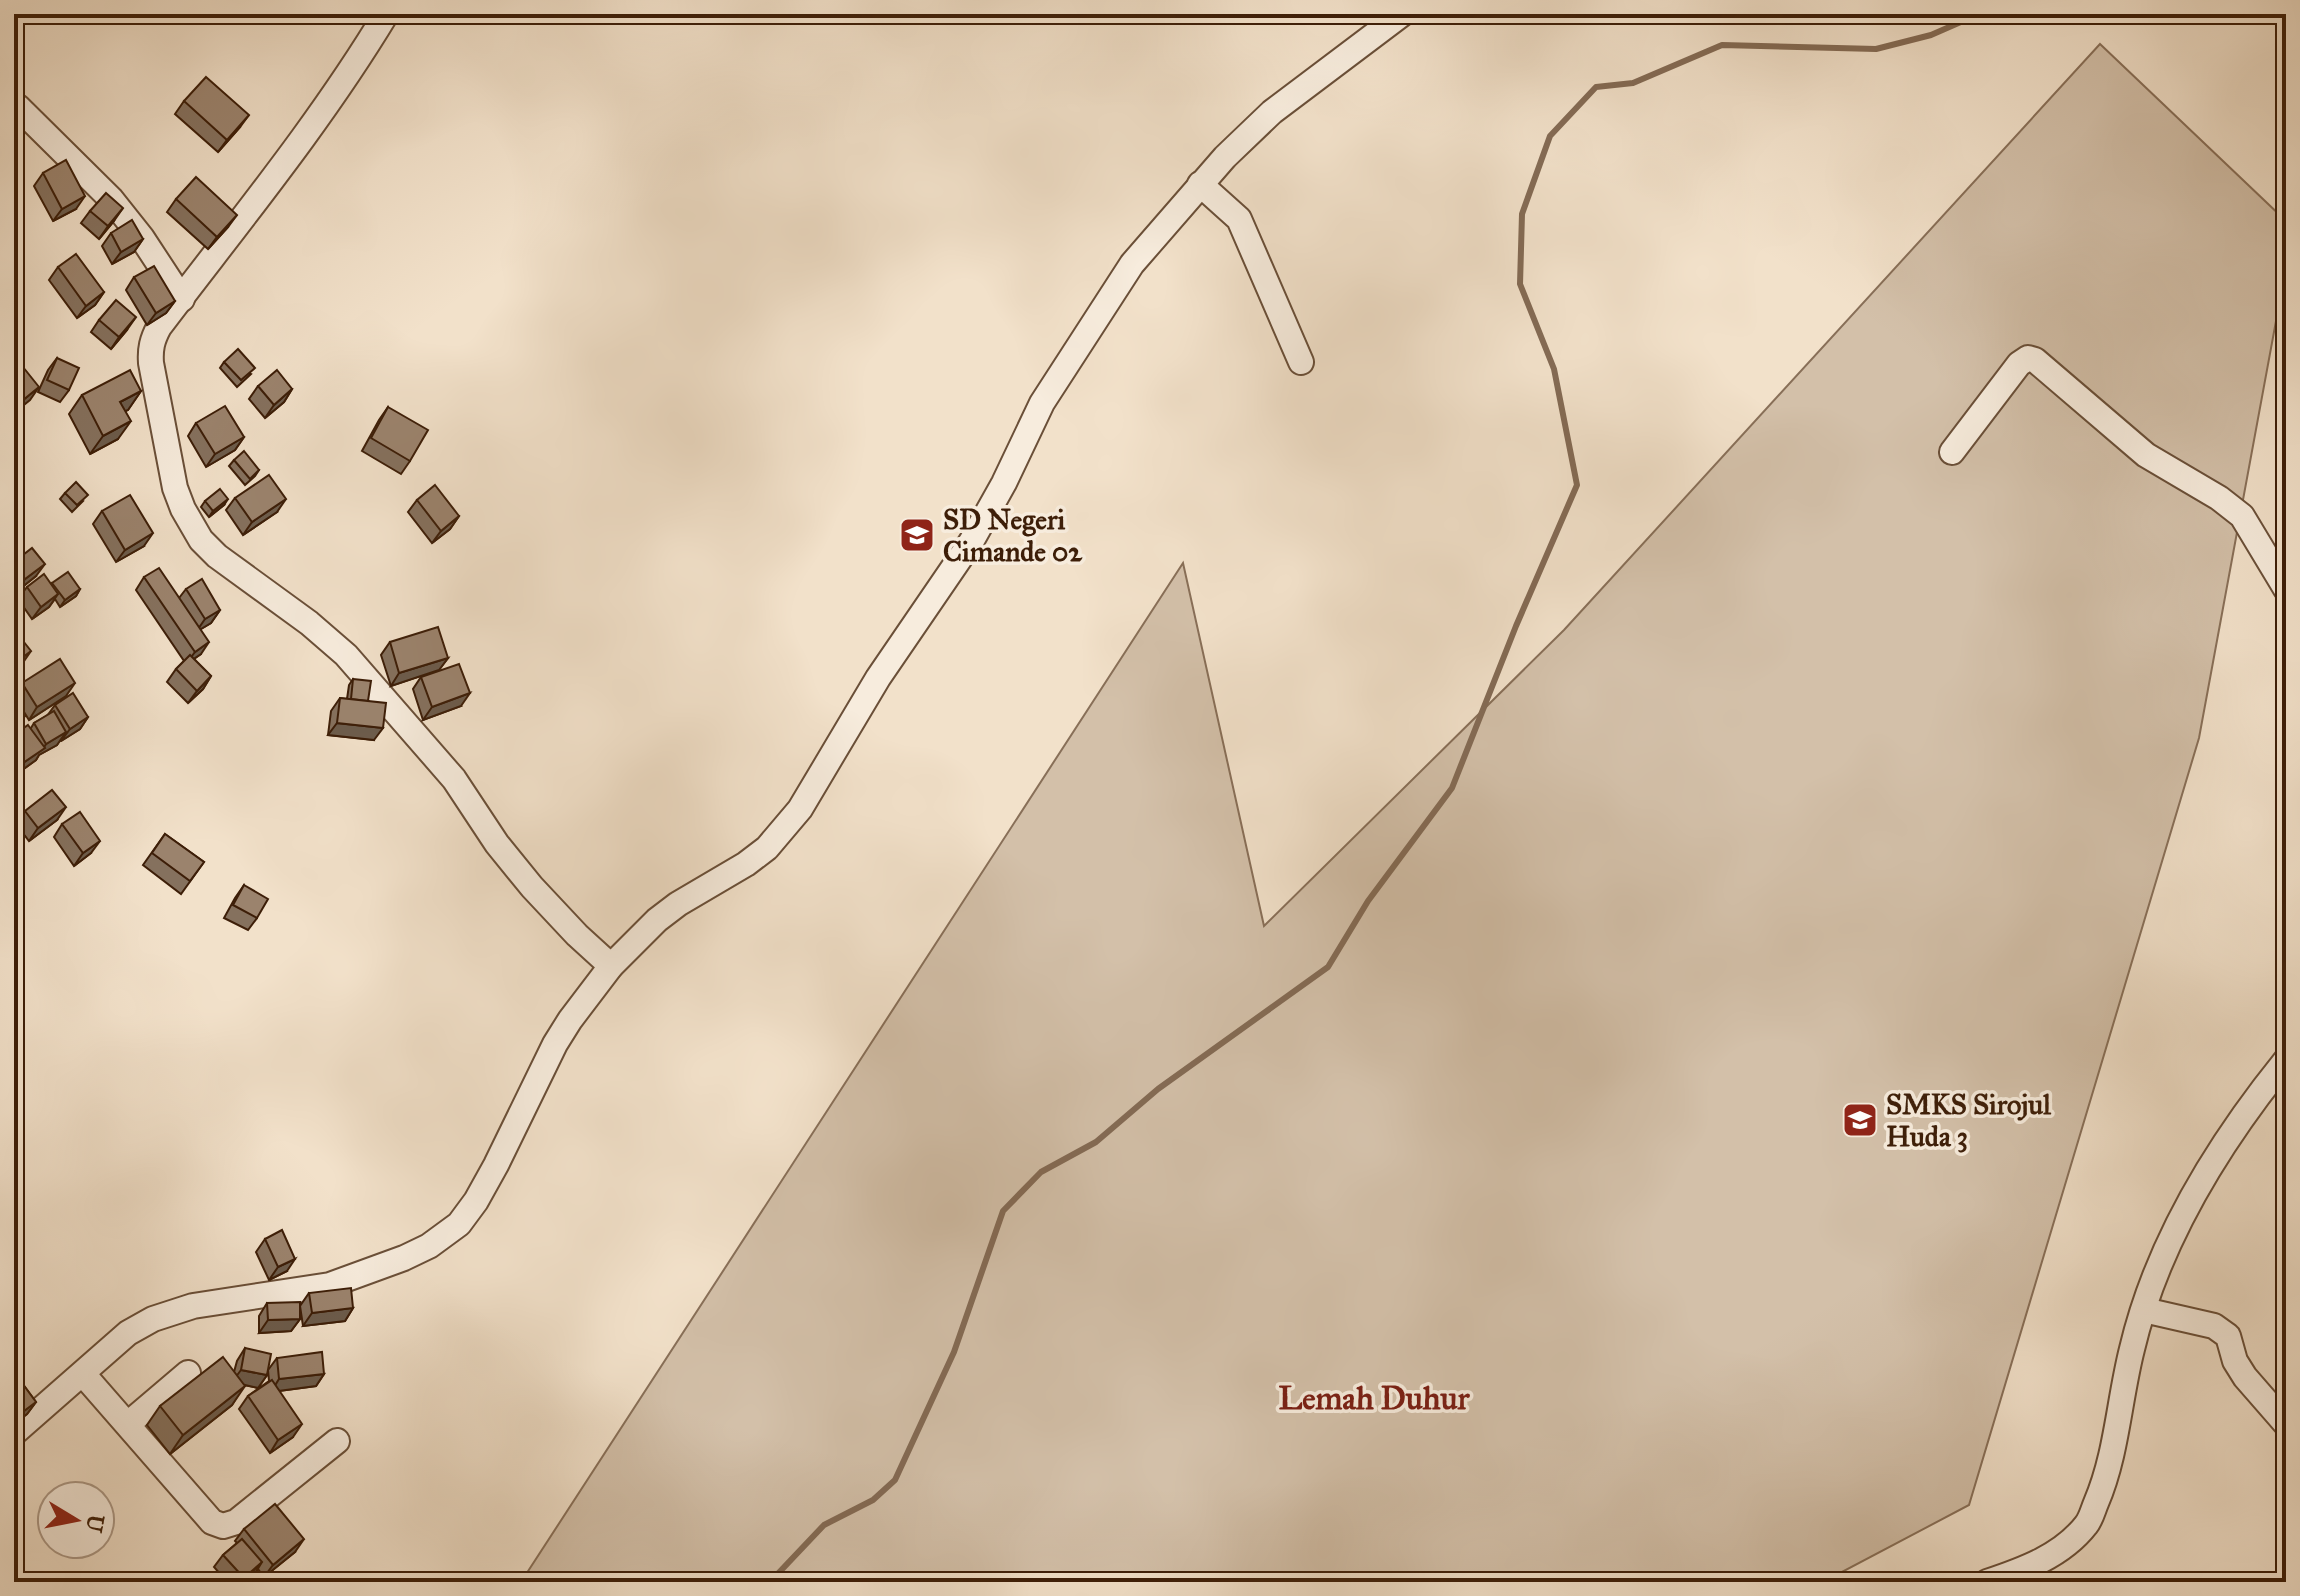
<svg xmlns="http://www.w3.org/2000/svg" width="2300" height="1596" viewBox="0 0 2300 1596" font-family="'IM FELL Great Primer',serif">
  <rect width="100%" height="100%" fill="#f2e1ca"/>
  <filter id="stains"><feTurbulence type="fractalNoise" baseFrequency=".0025" numOctaves="4"/><feColorMatrix values="0 0 0 0 .2 0 0 0 0 .09 0 0 0 0 .02 0 0 0 .5 -.17"/></filter>
  <radialGradient id="worn" r=".72"><stop offset=".6" stop-color="#630" stop-opacity="0"/><stop offset="1" stop-color="#630" stop-opacity=".3"/></radialGradient>
  <polygon fill="#d3c0a9" stroke="#886f58" stroke-width="2" points="2100,44 2286,221 2286,267 2199,738 1969,1505 1823,1582 521,1582 1183,563 1264,926 1564,630"/>
  <g fill="none" stroke-linecap="round" stroke-linejoin="round">
    <polyline stroke="#846b55" stroke-width="6" points="770,1582 824,1525 873,1500 895,1480 954,1352 1003,1211 1041,1172 1096,1142 1158,1089 1328,967 1368,901 1452,788 1516,626 1577,485 1554,369 1520,284 1522,214 1550,136 1596,87 1633,83 1722,45 1876,49 1931,35 1979,14"/>
    <defs>
      <g id="minor">
        <path d="M386 14C319 125 237 224 159 327 152 340 150 349 151 363L175 488 183 509 201 540 217 556 309 623 346 655 454 779 497 844 532 887 577 935 611 966"/>
        <polyline points="18,107 111,199 142,238 182,299"/>
        <polyline points="1200,184 1239,219 1301,362"/>
        <polyline points="1952,452 2019,364 2028,358 2035,360 2146,455 2219,498 2242,516 2286,589"/>
        <polyline points="2144,1310 2214,1326 2228,1336 2235,1361 2245,1377 2286,1424"/>
        <polyline points="83,1374 212,1522 223,1526 236,1522 337,1441"/>
        <polyline points="128,1424 188,1373"/>
        <polyline points="14,1433 128,1333 153,1319 193,1306 330,1285 404,1258 429,1246 459,1224 476,1201 496,1165 555,1044 570,1020 611,966 657,920 678,904 746,864 767,848 800,809 878,678 971,542 1004,483 1042,403 1132,264 1225,157 1272,112 1402,14"/>
        <path d="M1987 1582C2023 1570 2062 1556 2086 1525 2091 1519 2093 1510 2096 1503 2117 1454 2119 1400 2132 1349 2157 1243 2218 1144 2286 1060"/>
      </g>
    </defs>
    <use href="#minor" stroke="#6a4f38" stroke-width="28"/>
    <use href="#minor" stroke="#f7ecdd" stroke-width="24"/>
  </g>
  <g fill="#85715e" stroke="#3d1e08" stroke-width="2">
    <polygon points="184,101 240,127 218,152 175,114"/>
    <polygon points="43,173 76,209 53,221 34,186"/>
    <polygon points="176,199 228,227 208,249 167,212"/>
    <polygon points="90,211 114,221 99,239 81,223"/>
    <polygon points="111,233 143,239 134,252 112,264 102,246"/>
    <polygon points="58,267 104,292 95,305 77,318 49,280"/>
    <polygon points="134,277 175,301 166,313 147,325 126,290"/>
    <polygon points="99,320 127,330 111,349 91,332"/>
    <polygon points="57,358 69,390 60,402 38,392 48,370"/>
    <polygon points="224,362 251,374 237,387 220,368"/>
    <polygon points="258,386 292,389 284,402 265,418 249,399"/>
    <polygon points="141,391 128,410 125,411 118,439 90,454 69,414 82,395"/>
    <polygon points="388,407 410,461 401,474 362,451 379,420"/>
    <polygon points="196,423 244,437 235,450 206,467 188,436"/>
    <polygon points="234,460 259,470 255,476 245,485 229,466"/>
    <polygon points="65,493 83,501 72,512 60,499"/>
    <polygon points="235,498 277,512 243,535 226,510"/>
    <polygon points="417,500 459,516 450,529 432,543 408,512"/>
    <polygon points="205,501 224,505 209,517 201,507"/>
    <polygon points="102,511 144,546 116,562 93,524"/>
    <polygon points="14,562 36,576 16,592 14,589"/>
    <polygon points="144,577 179,598 186,589 220,610 211,623 201,629 201,654 194,659 211,676 203,689 188,703 167,682 176,669 184,661 136,590"/>
    <polygon points="52,583 80,589 76,596 60,607 55,599 49,607 32,619 18,599 27,587 51,585"/>
    <polygon points="390,642 448,658 439,670 391,686 381,655"/>
    <polygon points="421,677 461,706 423,720 413,689"/>
    <polygon points="353,679 368,701 374,740 328,735 331,711 340,698 347,699 349,685"/>
    <polygon points="22,683 66,696 29,720 14,696"/>
    <polygon points="55,705 88,717 80,729 61,741 60,740 57,745 39,755 36,760 14,776 14,735 31,728 34,723 47,716"/>
    <polygon points="25,811 57,820 29,841 16,824"/>
    <polygon points="62,824 91,853 74,866 54,837"/>
    <polygon points="165,834 204,862 181,894 143,865"/>
    <polygon points="244,885 257,918 248,930 224,918 235,898"/>
    <polygon points="265,1239 287,1271 269,1280 256,1252"/>
    <polygon points="309,1293 353,1308 345,1321 303,1326 300,1306"/>
    <polygon points="267,1303 300,1319 291,1331 259,1333 259,1316"/>
    <polygon points="245,1348 268,1370 277,1358 324,1374 316,1386 279,1391 293,1437 270,1453 239,1409 248,1396 269,1381 268,1370 267,1375 258,1388 244,1385 232,1405 170,1454 147,1425 160,1406 234,1372 237,1361"/>
    <polygon points="14,1372 36,1402 27,1414 14,1424"/>
    <polygon points="244,1529 295,1552 264,1577 258,1569 246,1582 227,1582 214,1567 223,1555 237,1543 235,1541"/>
  </g>
  <g fill="#6c5c4c" stroke="#3d1e08" stroke-width="2">
    <polygon points="249,115 240,127 218,152 227,140"/>
    <polygon points="85,196 76,209 53,221 62,209"/>
    <polygon points="123,208 114,221 99,239 108,226"/>
    <polygon points="237,215 228,227 208,249 217,237"/>
    <polygon points="143,239 134,252 112,264 121,252"/>
    <polygon points="104,292 95,305 77,318 86,306"/>
    <polygon points="175,301 166,313 147,325 156,313"/>
    <polygon points="136,317 127,330 111,349 119,337"/>
    <polygon points="39,387 30,400 14,413 14,409 17,405"/>
    <polygon points="292,389 284,402 265,418 274,405"/>
    <polygon points="141,391 128,410 107,420 120,402"/>
    <polygon points="131,421 118,439 90,454 103,436"/>
    <polygon points="244,437 235,450 206,467 215,454"/>
    <polygon points="22,495 14,506 14,499"/>
    <polygon points="228,499 224,505 209,517 213,511"/>
    <polygon points="286,499 277,512 243,535 252,522"/>
    <polygon points="459,516 450,529 432,543 441,531"/>
    <polygon points="153,533 144,546 116,562 125,550"/>
    <polygon points="45,564 36,576 16,592 25,579"/>
    <polygon points="80,589 76,596 60,607 65,600"/>
    <polygon points="58,594 49,607 32,619 41,607"/>
    <polygon points="220,610 211,623 196,632 205,619"/>
    <polygon points="209,642 201,654 186,664 195,652"/>
    <polygon points="31,651 22,664 14,670 14,664"/>
    <polygon points="448,658 439,670 391,686 399,673"/>
    <polygon points="211,676 203,689 188,703 197,691"/>
    <polygon points="75,683 66,696 29,720 37,707"/>
    <polygon points="470,693 461,706 423,720 432,707"/>
    <polygon points="25,716 16,728 14,730 14,725"/>
    <polygon points="88,717 80,729 61,741 70,729"/>
    <polygon points="337,723 383,728 374,740 328,735"/>
    <polygon points="66,732 57,745 39,755 36,760 14,776 20,765 43,749 46,744"/>
    <polygon points="66,807 57,820 29,841 38,828"/>
    <polygon points="100,841 91,853 74,866 83,853"/>
    <polygon points="295,1259 287,1271 269,1280 278,1267"/>
    <polygon points="353,1308 345,1321 303,1326 312,1313"/>
    <polygon points="300,1319 291,1331 259,1333 268,1320"/>
    <polygon points="241,1370 267,1375 258,1388 232,1382"/>
    <polygon points="324,1374 316,1386 271,1392 279,1379"/>
    <polygon points="245,1386 232,1405 170,1454 183,1435"/>
    <polygon points="36,1402 27,1414 14,1424 14,1422 20,1414"/>
    <polygon points="302,1424 293,1437 270,1453 278,1440"/>
    <polygon points="304,1539 295,1552 264,1577 273,1565"/>
    <polygon points="262,1562 254,1575 246,1582 242,1582"/>
  </g>
  <g fill="#9b836d" stroke="#3d1e08" stroke-width="2">
    <polygon points="206,77 249,115 227,140 184,101"/>
    <polygon points="66,160 85,196 62,209 43,173"/>
    <polygon points="196,177 237,215 217,237 176,199"/>
    <polygon points="106,193 123,208 108,226 90,211"/>
    <polygon points="132,220 143,239 121,252 111,233"/>
    <polygon points="76,254 104,292 86,306 58,267"/>
    <polygon points="154,266 175,301 156,313 134,277"/>
    <polygon points="116,300 136,317 119,337 99,320"/>
    <polygon points="238,349 255,368 241,380 224,362"/>
    <polygon points="57,358 79,368 69,390 47,380"/>
    <polygon points="19,362 39,387 17,405 14,401 14,366"/>
    <polygon points="130,370 141,391 120,402 131,421 103,436 82,395"/>
    <polygon points="277,370 292,389 274,405 258,386"/>
    <polygon points="225,406 244,437 215,454 196,423"/>
    <polygon points="388,407 428,430 410,461 371,438"/>
    <polygon points="244,451 259,470 250,479 234,460"/>
    <polygon points="269,475 286,499 252,522 235,498"/>
    <polygon points="14,480 22,495 14,499"/>
    <polygon points="76,482 88,495 77,505 65,493"/>
    <polygon points="435,485 459,516 441,531 417,500"/>
    <polygon points="220,489 228,499 213,511 205,501"/>
    <polygon points="130,495 153,533 125,550 102,511"/>
    <polygon points="32,548 45,564 25,579 14,565 14,562"/>
    <polygon points="159,568 209,642 195,652 144,577"/>
    <polygon points="68,572 80,589 65,600 52,583"/>
    <polygon points="44,574 58,594 41,607 27,587"/>
    <polygon points="202,579 220,610 205,619 186,589"/>
    <polygon points="438,627 448,658 399,673 390,642"/>
    <polygon points="16,632 31,651 14,664 14,634"/>
    <polygon points="190,655 211,676 197,691 176,669"/>
    <polygon points="60,659 75,683 37,707 22,683"/>
    <polygon points="459,664 470,693 432,707 421,677"/>
    <polygon points="353,679 371,681 368,701 351,699"/>
    <polygon points="73,693 88,717 70,729 55,705"/>
    <polygon points="340,698 386,703 383,728 337,723"/>
    <polygon points="14,702 25,716 14,725"/>
    <polygon points="54,711 66,732 46,744 34,723"/>
    <polygon points="28,725 45,748 20,765 14,757 14,735"/>
    <polygon points="52,790 66,807 38,828 25,811"/>
    <polygon points="80,812 100,841 83,853 62,824"/>
    <polygon points="165,834 204,862 190,881 152,853"/>
    <polygon points="244,885 268,899 257,918 233,905"/>
    <polygon points="282,1230 295,1259 278,1267 265,1239"/>
    <polygon points="351,1288 353,1308 312,1313 309,1293"/>
    <polygon points="300,1302 300,1319 268,1320 267,1303"/>
    <polygon points="14,1330 20,1339 14,1343"/>
    <polygon points="245,1348 271,1354 267,1375 241,1370"/>
    <polygon points="322,1352 324,1374 279,1379 277,1358"/>
    <polygon points="223,1357 245,1386 183,1435 160,1406"/>
    <polygon points="14,1372 36,1402 20,1414 14,1407"/>
    <polygon points="272,1380 302,1424 278,1440 248,1396"/>
    <polygon points="275,1504 304,1539 273,1565 244,1529"/>
    <polygon points="242,1539 262,1562 244,1578 223,1555"/>
  </g>
  <defs>
    <symbol id="school-square" viewBox="-11 -11 22 22"><rect x="-9" y="-9" width="18" height="18" rx="4" fill="#8f2418" stroke="#f7ecdd"/><path d="M0-5L7-2L0 1L-7-2ZM-4 1L0 2.5L4 1V4Q0 6-4 4Z" fill="#fff"/></symbol>
  </defs>
  <g fill-rule="evenodd">
    <use href="#school-square" x="897" y="515" width="40" height="40"/>
    <use href="#school-square" x="1840" y="1100" width="40" height="40"/>
  </g>
  <g text-anchor="middle" stroke-width="7" stroke-linejoin="round" paint-order="stroke">
    <g font-size="28" font-weight="bold" fill="#3d1e08" stroke="#f7ecdd" text-anchor="start">
      <text x="943" y="529">SD Negeri<tspan x="943" dy="32">Cimande 02</tspan></text>
      <text x="1886" y="1114">SMKS Sirojul<tspan x="1886" dy="32">Huda 3</tspan></text>
    </g>
    <g font-size="32" font-weight="bold" fill="#7a1f14" stroke="#f7ecdd">
      <text x="1374" y="1409">Lemah Duhur</text>
    </g>
  </g>
  <rect width="2300" height="1596" fill="none" stroke="#f2e1ca" stroke-width="48"/>
  <rect x="16" y="16" width="2268" height="1564" fill="none" stroke="#3d1e08" stroke-width="4"/>
  <rect x="24" y="24" width="2252" height="1548" fill="none" stroke="#3d1e08" stroke-width="2"/>
  <g transform="translate(76 1520) rotate(100)"><circle r="38" fill="#f7ecdd" stroke="#ad9a88" stroke-width="2"/>
  <path d="M0-6L14 30L0 20L-14 30Z" fill="#8f2418"/>
  <text y="-12" font-size="22" font-weight="bold" text-anchor="middle" fill="#3d1e08">U</text>
  </g>
  <rect width="100%" height="100%" filter="url(#stains)"/>
  <rect width="100%" height="100%" fill="url(#worn)"/>
</svg>
